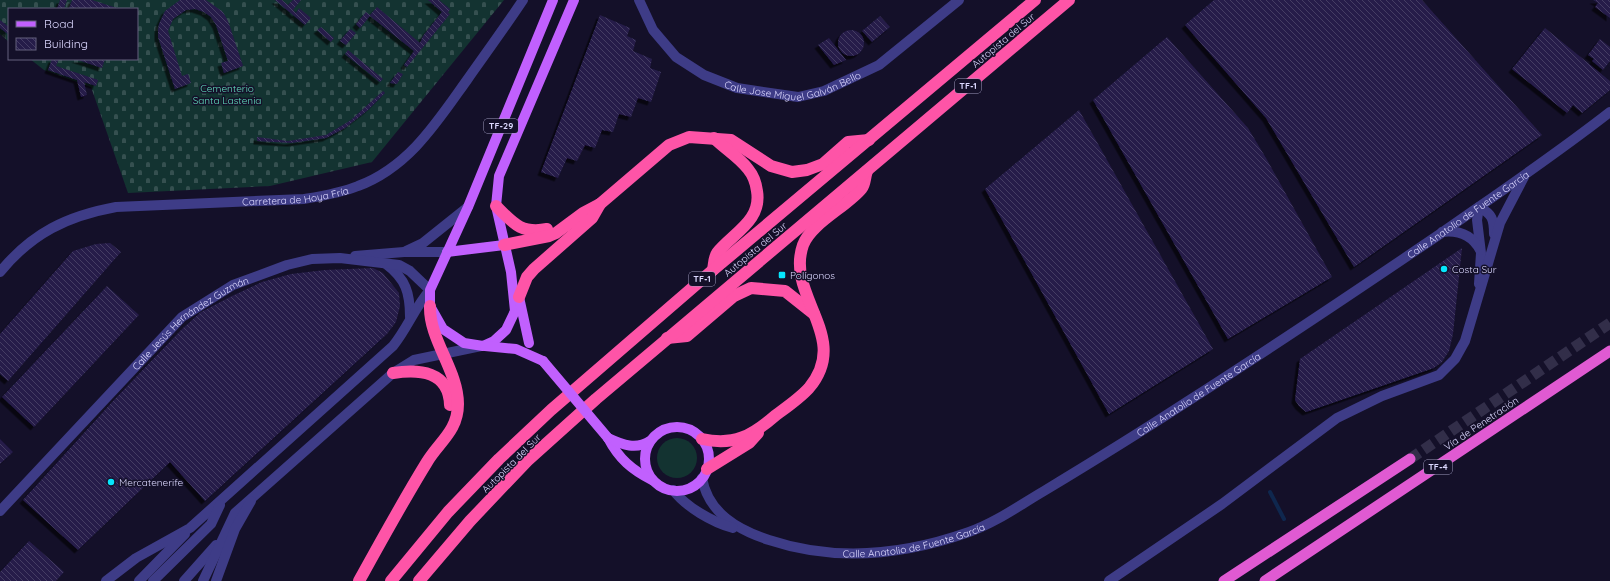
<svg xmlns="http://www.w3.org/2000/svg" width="1610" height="581" viewBox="0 0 1610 581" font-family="Quicksand,sans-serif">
  <defs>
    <pattern id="cemetery-stones" width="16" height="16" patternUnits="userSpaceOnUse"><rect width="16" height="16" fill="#133331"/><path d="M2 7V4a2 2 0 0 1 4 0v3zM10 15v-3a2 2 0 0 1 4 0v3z" fill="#355050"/></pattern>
    <pattern id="building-back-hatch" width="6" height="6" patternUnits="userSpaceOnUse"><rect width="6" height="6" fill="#251c49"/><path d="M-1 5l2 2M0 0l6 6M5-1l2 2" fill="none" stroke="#443c64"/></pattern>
    <filter id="shadow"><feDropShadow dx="-3.5" dy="3.5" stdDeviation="0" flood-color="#0009"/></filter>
  </defs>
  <rect width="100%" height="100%" fill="#141029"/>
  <circle fill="#133331" cx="677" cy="458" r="20"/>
  <polygon fill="url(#cemetery-stones)" points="0,0 504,0 372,162 270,186 128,193 91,87 44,70 30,59 137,59 137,9 9,9 9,42 0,34"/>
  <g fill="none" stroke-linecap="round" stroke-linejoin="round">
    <polyline stroke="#0f274e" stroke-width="4" points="1270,492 1284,519"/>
  </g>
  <g fill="url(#building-back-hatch)" filter="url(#shadow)">
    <polygon points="60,0 67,0 64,9 57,9"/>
    <polygon points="72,0 92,0 120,9 84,9 76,7 75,9 69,9"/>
    <polygon points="180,0 206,0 223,12 228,21 243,66 224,73 221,63 228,61 216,25 211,17 204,12 195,9 186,10 173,19 168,31 182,76 188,74 191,83 175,89 158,37 158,30 159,24 165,11"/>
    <polygon points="275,0 282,0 288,5 293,0 301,0 293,10 296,13 299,8 311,18 305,25"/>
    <polygon points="428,0 439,0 450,9 448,13 450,14 407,67 404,65 414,51 370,16 360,28 356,24 366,12 370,15 377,7 420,43 423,36 442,12"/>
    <polygon points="1214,0 1422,0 1542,135 1354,267 1266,118 1185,25"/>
    <polygon points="1593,0 1610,0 1610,18 1595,7 1598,3"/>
    <polygon points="600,15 630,28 627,36 636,40 633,51 652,59 650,68 661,72 651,102 638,98 631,117 619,114 613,132 602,130 595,148 585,145 577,161 567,158 558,178 541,172"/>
    <polygon points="880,16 890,27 872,42 862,31"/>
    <polygon points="0,20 9,27 9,35 0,28"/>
    <polygon points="321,27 334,38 331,42 317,30"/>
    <polygon points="1545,28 1610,81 1610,90 1582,113 1573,105 1567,113 1512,69"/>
    <polygon points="350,29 356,33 346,45 340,41"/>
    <circle cx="851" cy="43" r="13"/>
    <polygon points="1167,37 1248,128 1266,158 1332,277 1228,339 1093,100"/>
    <polygon points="829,38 846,60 834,65 818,45"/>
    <polygon points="1600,39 1610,47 1610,61 1603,70 1592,61 1594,59 1588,55"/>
    <polygon points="348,50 383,79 380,82 345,54"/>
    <polygon points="52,59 59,59 56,66 98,80 96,86 84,82 87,95 81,97 77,80 48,70"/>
    <polygon points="75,59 105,59 102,68"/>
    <polygon points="398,72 403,74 397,84 390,83"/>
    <polygon points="383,91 385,93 368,110 345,128 326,138 291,143 257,141 257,137 288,141 326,135 351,120"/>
    <polygon points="1079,110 1213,349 1109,414 985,189"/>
    <polygon points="110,243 121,252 8,381 0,374 0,334 73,251 96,244"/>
    <polygon points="1462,248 1453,334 1449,351 1442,362 1434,368 1306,412 1299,406 1295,400 1300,359"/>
    <polygon points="373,268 383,273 399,293 400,306 396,322 387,334 205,501 170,462 78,550 23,500 114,400 182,329 201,312 232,296 262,282 291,274 325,270"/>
    <polygon points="107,286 139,315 34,427 2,397"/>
    <polygon points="0,439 13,452 0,464"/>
    <polygon points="29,541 64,572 56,581 0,581 0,572"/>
  </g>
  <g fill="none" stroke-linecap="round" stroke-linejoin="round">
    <polyline stroke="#322e49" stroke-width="11" stroke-dasharray="11 5.5" stroke-linecap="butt" points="1410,459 1610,323"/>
    <g stroke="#3e3c87" stroke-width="10">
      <path id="s1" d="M639 0 653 30 676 57 704 75 737 88 798 97 824 91 879 65 959 0"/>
      <polyline points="406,251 423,243 468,207"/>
      <polyline points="355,256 404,252 447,252"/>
      <path d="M386 264C406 279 410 293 410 317"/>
      <path id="s2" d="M0 272C32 233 67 216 116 207L304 199C322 196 341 193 358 186 409 167 437 122 467 80 486 53 505 27 523 0"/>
      <path id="s3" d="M0 511 182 317 233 285 287 265 312 259 340 258 399 265 410 271 430 290C415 307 407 329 393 346L190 528 136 558 106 581"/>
      <polyline points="139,581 185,534"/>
      <polyline points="153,581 211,524 220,505"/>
      <polyline points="184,581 216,545"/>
      <polyline points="203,581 235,513 393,373 414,360 481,346"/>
      <polyline points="216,581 235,529 251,501"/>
    </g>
    <g stroke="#3e3c87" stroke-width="10">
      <polyline points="1479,207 1477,220 1481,253 1479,284"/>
      <path d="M1479 207C1492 214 1494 219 1494 234"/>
      <path d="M1442 232C1459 230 1472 235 1480 250"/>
      <path id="s4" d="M702 478C708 513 738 530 769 540 835 562 904 555 969 532 995 523 1020 505 1044 491 1092 462 1139 433 1185 403 1271 348 1356 291 1440 234 1497 194 1555 155 1610 112"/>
      <path d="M673 490C686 507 712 522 733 528"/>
      <polyline points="1109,581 1222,504 1337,418 1382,396 1439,375 1455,359 1465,341 1500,223 1524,177"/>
    </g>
    <g stroke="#c160fe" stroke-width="10">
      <polyline points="553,0 468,207 430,290 430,306 443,329 464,343 483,346 494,341 506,330 515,311 511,272 496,206 499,176 574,0"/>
      <polyline points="447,252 504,245"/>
      <polyline points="519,297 529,343"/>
      <polyline points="485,346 516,349 543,361"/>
      <circle cx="677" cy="459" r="32"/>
      <path d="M608 438C619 459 632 470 652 480"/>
      <path d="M608 438C623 445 636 450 650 441"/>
    </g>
    <g stroke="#e05ad2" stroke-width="11">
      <polyline points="1224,581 1410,459"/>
      <polyline points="1265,581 1610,351"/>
    </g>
    <g stroke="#fe54a7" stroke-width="12">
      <path d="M496 206C513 223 521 234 547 229"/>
      <polyline points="504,245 549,236 556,233 583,213 600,204 669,145 689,137 731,140 771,166 792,172 807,170 823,164 848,142 869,140"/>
      <path d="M713 270C714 265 714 257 717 253 733 233 762 221 757 191 756 183 753 175 748 169 739 157 725 149 714 138"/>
      <polyline points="519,297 527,277 534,269 592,218 600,204"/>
      <polyline points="667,338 687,336 734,296 751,288 785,291 814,314"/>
      <path d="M393 373C419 369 449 371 450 405"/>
      <path d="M702 439C734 446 752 436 776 415 787 407 800 398 809 388 852 337 785 296 803 245 811 223 848 206 862 188 865 185 865 176 867 171"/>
      <polyline points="707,469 749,443 758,433"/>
      <path d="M359 581C381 541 403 501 427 462 439 442 458 431 458 404 458 370 429 340 430 306"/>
      <polyline points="391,581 448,512 499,459 551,410 713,270 1035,0"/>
      <polyline points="419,581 470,521 527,461 596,399 1069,0"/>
    </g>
    <polyline stroke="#c160fe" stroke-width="10" points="543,361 608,438"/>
  </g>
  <g fill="#06e6fd" stroke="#141029" stroke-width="1.5">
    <circle cx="1444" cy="269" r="4"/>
    <rect x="778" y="271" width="8" height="8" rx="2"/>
    <circle cx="111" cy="482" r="4"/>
  </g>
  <g text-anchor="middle" stroke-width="3" stroke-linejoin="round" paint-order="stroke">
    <g fill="#141029" stroke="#a09cbf" stroke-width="1">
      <rect x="955" y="79" width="26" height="14" rx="3"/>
      <rect x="484" y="119" width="34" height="14" rx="3"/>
      <rect x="689" y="272" width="26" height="14" rx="3"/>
      <rect x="1424" y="460" width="28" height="14" rx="3"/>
    </g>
    <g font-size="9" font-weight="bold" fill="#dcd8ff">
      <text x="968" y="89">TF-1</text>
      <text x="501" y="129">TF-29</text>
      <text x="702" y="282">TF-1</text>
      <text x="1438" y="470">TF-4</text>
    </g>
    <g font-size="10" fill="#dcd8ff" stroke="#141029">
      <text transform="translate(1003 40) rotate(-40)" y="4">Autopista del Sur</text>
      <text dy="4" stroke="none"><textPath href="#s1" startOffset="195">Calle Jose Miguel Galván Bello</textPath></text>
      <text dy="4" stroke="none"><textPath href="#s2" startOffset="316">Carretera de Hoya Fría</textPath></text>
      <text dy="4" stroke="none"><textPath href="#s4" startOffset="892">Calle Anatolio de Fuente García</textPath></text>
      <text transform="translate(755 249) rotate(-40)" y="4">Autopista del Sur</text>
      <text dy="4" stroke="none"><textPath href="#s3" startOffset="269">Calle Jesús Hernández Guzmán</textPath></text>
      <text dy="4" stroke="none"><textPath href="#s4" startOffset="568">Calle Anatolio de Fuente García</textPath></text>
      <text transform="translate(1481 423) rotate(-34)" y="4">Vía de Penetración</text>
      <text transform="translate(511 463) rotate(-45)" y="4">Autopista del Sur</text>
      <text dy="4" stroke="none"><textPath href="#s4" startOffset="244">Calle Anatolio de Fuente García</textPath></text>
    </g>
    <g font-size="10" fill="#63e0bf" stroke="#141029">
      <text x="227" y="92">Cementerio<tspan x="227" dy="12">Santa Lastenia</tspan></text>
    </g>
    <g font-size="10" fill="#dcd8ff" stroke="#141029" text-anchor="start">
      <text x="1452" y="273">Costa Sur</text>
      <text x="790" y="279">Polígonos</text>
      <text x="119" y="486">Mercatenerife</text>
    </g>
  </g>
  <rect x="8" y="8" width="130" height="52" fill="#141029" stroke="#64607f"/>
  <rect x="16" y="21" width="20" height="6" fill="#c160fe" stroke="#64607f"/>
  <text x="44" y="28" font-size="12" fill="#dcd8ff">Road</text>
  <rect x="16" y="38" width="20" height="12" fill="url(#building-back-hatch)" stroke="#64607f"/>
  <text x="44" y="48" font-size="12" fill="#dcd8ff">Building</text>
</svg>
